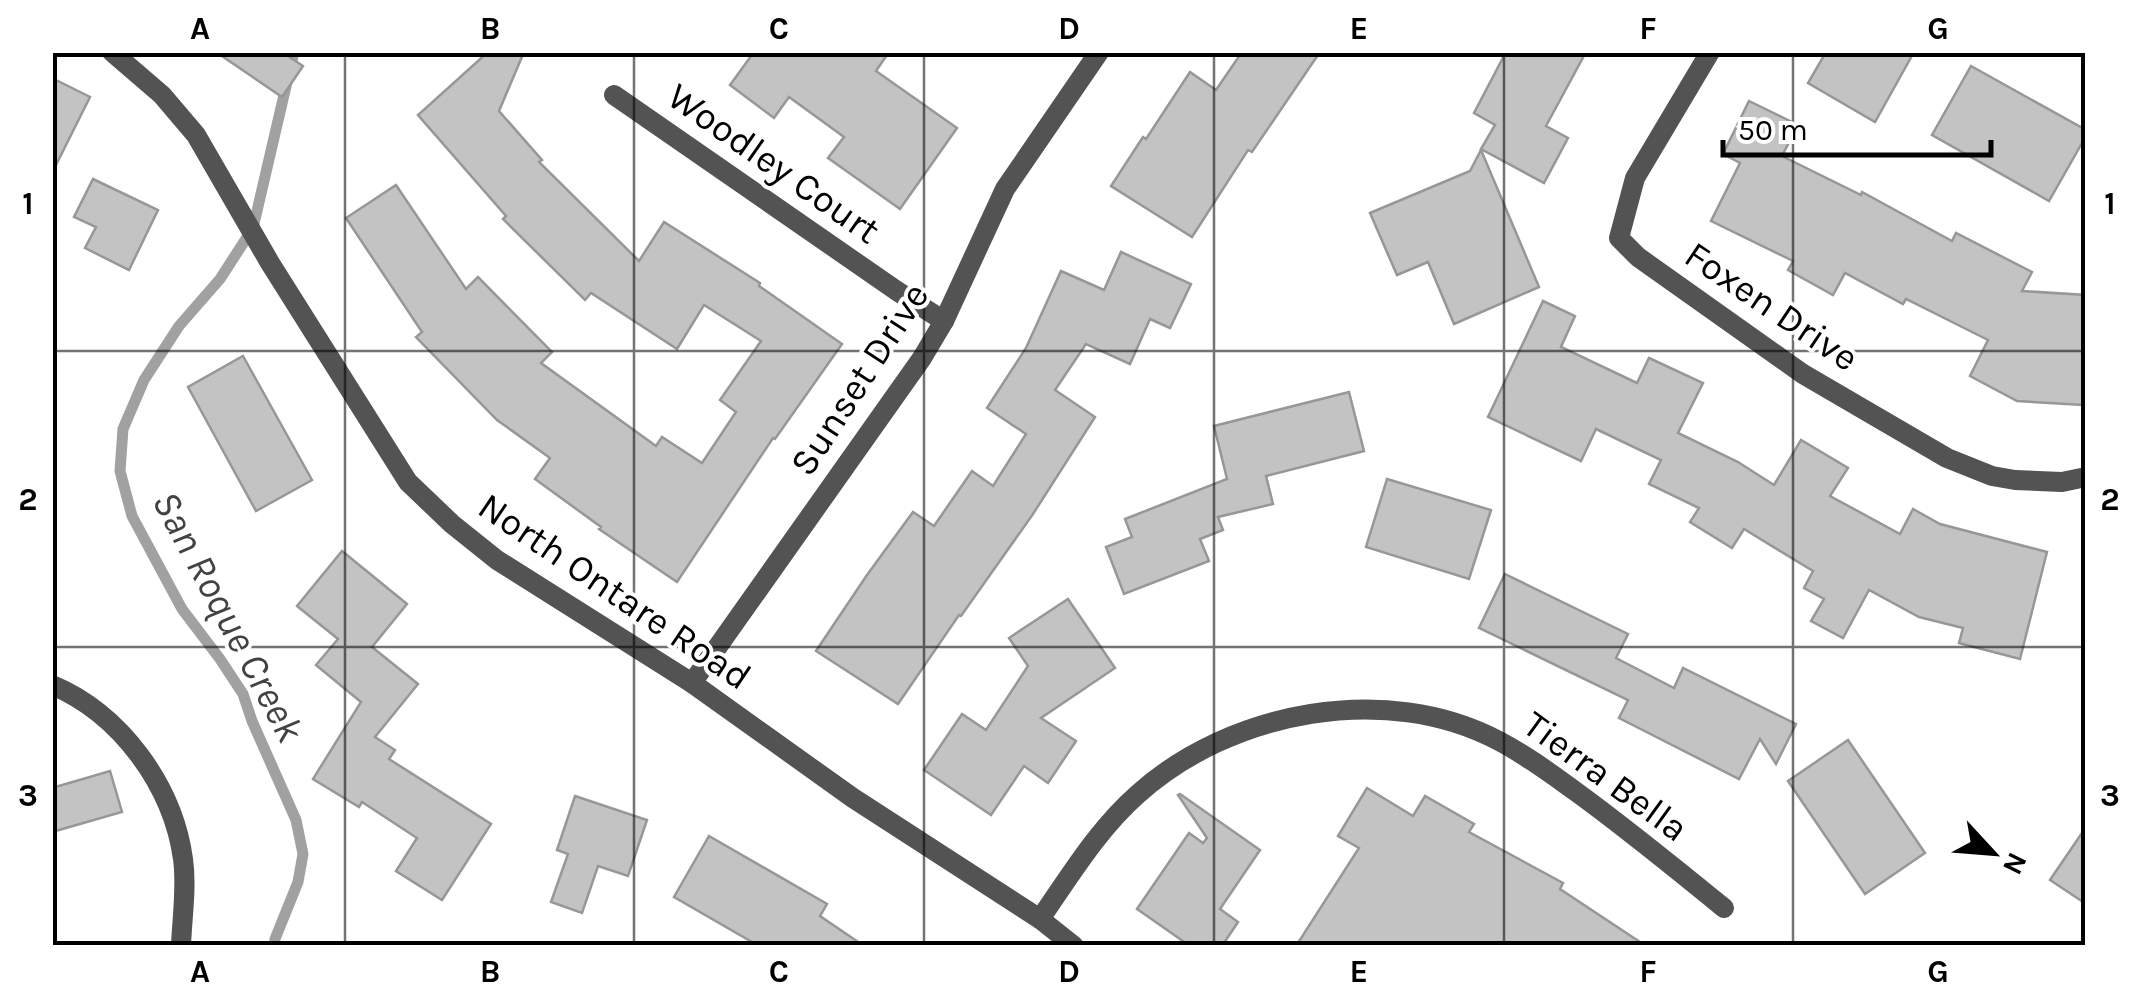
<svg xmlns="http://www.w3.org/2000/svg" width="2138" height="998" viewBox="0 0 2138 998" font-family="Karla,sans-serif">
  <rect width="100%" height="100%" fill="#fff"/>
  <g fill="none" stroke-linecap="round" stroke-linejoin="round">
    <polyline stroke="#a1a1a1" stroke-width="11" points="274,946 275,939 298,882 303,854 296,820 252,721 243,694 220,659 182,609 132,516 120,471 123,429 144,380 179,326 220,279 253,228 294,52"/>
  </g>
  <g fill="#c3c3c3" stroke="#979797" stroke-width="2.5">
    <polygon points="216,52 282,52 303,66 282,97"/>
    <polygon points="488,52 524,52 499,111 542,160 539,162 639,261 664,222 760,283 759,286 842,344 775,439 773,438 677,582 599,529 601,527 535,479 550,458 497,420 416,337 422,332 346,218 396,185 466,289 478,277 552,352 541,363 656,446 662,437 702,463 736,412 720,400 761,341 704,305 677,349 591,293 585,300 503,219 506,216 418,115"/>
    <polygon points="754,52 889,52 876,71 957,128 900,209 828,158 844,137 789,97 774,118 730,85"/>
    <polygon points="1242,52 1320,52 1252,152 1248,150 1192,237 1111,186 1143,137 1146,139 1190,72 1216,90"/>
    <polygon points="1506,52 1586,52 1546,126 1568,138 1544,183 1481,149 1495,125 1474,113"/>
    <polygon points="1826,52 1914,52 1875,122 1808,83"/>
    <polygon points="1971,66 2086,130 2086,136 2049,201 1932,135"/>
    <polygon points="52,78 90,97 52,173"/>
    <polygon points="1749,101 1798,125 1782,156 1861,195 1862,192 1952,241 1956,233 2032,272 2022,291 2086,295 2083,405 2017,401 1970,376 1988,340 1906,299 1903,304 1845,273 1833,295 1788,270 1793,261 1711,221 1740,163 1723,154"/>
    <polygon points="1481,150 1539,287 1454,324 1428,262 1397,275 1370,213 1470,171"/>
    <polygon points="93,179 158,210 129,270 85,248 96,227 74,217"/>
    <polygon points="1121,252 1191,284 1170,328 1150,319 1130,364 1086,344 1055,390 1095,417 1033,514 961,616 959,615 898,704 816,651 867,575 913,512 934,526 972,471 993,486 1026,434 987,408 1026,348 1061,271 1104,290"/>
    <polygon points="1543,301 1575,316 1561,347 1637,383 1649,358 1703,383 1678,433 1738,462 1774,485 1801,440 1848,468 1830,496 1900,534 1913,509 1940,524 2047,552 2020,659 1959,643 1963,628 1919,617 1869,590 1843,638 1811,621 1824,599 1804,588 1813,571 1744,529 1732,548 1690,522 1699,508 1649,484 1661,460 1596,429 1581,461 1488,417"/>
    <polygon points="243,356 312,480 256,511 188,387"/>
    <polygon points="1349,392 1364,451 1266,476 1273,504 1218,517 1223,530 1200,539 1209,561 1124,594 1106,547 1132,537 1125,519 1227,479 1214,426"/>
    <polygon points="1387,479 1491,510 1469,579 1366,547"/>
    <polygon points="342,551 407,604 372,647 418,684 375,737 395,750 389,759 491,824 442,900 396,871 417,838 362,802 359,807 313,779 361,702 316,665 338,639 297,606"/>
    <polygon points="1505,574 1628,634 1616,658 1674,688 1683,668 1796,724 1776,764 1760,739 1739,779 1619,718 1628,700 1479,628"/>
    <polygon points="1068,599 1115,668 1041,718 1076,741 1048,783 1024,766 991,815 924,770 962,714 986,730 1028,666 1009,638"/>
    <polygon points="1848,740 1925,853 1865,894 1788,781"/>
    <polygon points="110,771 122,812 52,832 52,788"/>
    <polygon points="1367,788 1413,816 1425,796 1474,824 1469,832 1563,883 1560,889 1646,946 1296,946 1359,848 1338,836"/>
    <polygon points="1180,794 1260,850 1220,909 1238,922 1222,946 1190,946 1137,909 1189,833 1203,843 1207,838 1178,795"/>
    <polygon points="575,796 647,820 628,876 598,866 582,913 551,902 568,854 557,850"/>
    <polygon points="2086,827 2086,904 2050,880"/>
    <polygon points="709,836 827,904 820,916 864,946 759,946 674,897"/>
  </g>
  <g fill="none" stroke-linecap="round" stroke-linejoin="round">
    <g stroke="#535353" stroke-width="20">
      <polyline points="112,52 162,95 196,135 270,263 408,482 452,524 497,560 692,683 853,798 1040,919 1074,946"/>
      <polyline points="1710,52 1635,178 1619,238 1638,257 1803,374 1947,458 1992,476 2015,480 2062,482 2086,477"/>
      <polyline points="614,95 897,291 944,321"/>
      <polyline points="692,683 922,358 944,321 1005,189 1099,52"/>
      <path d="M52 685C121 714 173 786 183 859 187 887 182 918 181 946"/>
      <path d="M1040 919C1070 876 1098 829 1138 794 1230 711 1387 681 1499 741 1526 755 1550 773 1575 791 1626 828 1675 868 1724 908"/>
    </g>
  </g>
  <path fill="none" stroke="#000" stroke-width="2.5" stroke-opacity="0.55" d="M345 52V946M634 52V946M924 52V946M1214 52V946M1504 52V946M1793 52V946M52 351H2086M52 647H2086"/>
  <g text-anchor="middle" stroke-width="8" stroke-linejoin="round" paint-order="stroke">
    <g font-size="38" fill="#000" stroke="#fff">
      <text transform="translate(774 163) rotate(35)" y="13">Woodley Court</text>
      <text transform="translate(1772 306) rotate(34)" y="13">Foxen Drive</text>
      <text transform="translate(859 379) rotate(-57)" y="13">Sunset Drive</text>
      <text transform="translate(615 591) rotate(34)" y="13">North Ontare Road</text>
      <text transform="translate(1606 776) rotate(36)" y="13">Tierra Bella</text>
    </g>
    <g font-size="40" font-style="italic" fill="#424242" stroke="#fff">
      <text transform="translate(229 616) rotate(62)" y="14">San Roque Creek</text>
    </g>
  </g>
  <rect width="2138" height="998" fill="none" stroke="#ffffff" stroke-width="110"/>
  <g transform="translate(1993 853) rotate(116)" stroke="#ffffff" stroke-width="8" paint-order="stroke">
  <path d="M0-8L18 38L0 25L-18 38Z" fill="#000000"/>
  <text y="-15" font-size="28" font-weight="bold" text-anchor="middle" fill="#000000">N</text>
  </g>
  <path d="M1723 140v15h268v-15" fill="none" stroke="#000000" stroke-width="5"/>
  <text x="1738" y="140" font-size="30" fill="#000000" stroke="#ffffff" stroke-width="8" paint-order="stroke">50 m</text>
  <rect x="55" y="55" width="2028" height="888" fill="none" stroke="#000" stroke-width="4"/>
  <g font-size="32" text-anchor="middle" font-weight="bold" fill="#000">
    <text x="200" y="39">A</text>
    <text x="490" y="39">B</text>
    <text x="779" y="39">C</text>
    <text x="1069" y="39">D</text>
    <text x="1359" y="39">E</text>
    <text x="1648" y="39">F</text>
    <text x="1938" y="39">G</text>
    <text x="28" y="214">1</text>
    <text x="2110" y="214">1</text>
    <text x="28" y="510">2</text>
    <text x="2110" y="510">2</text>
    <text x="28" y="806">3</text>
    <text x="2110" y="806">3</text>
    <text x="200" y="982">A</text>
    <text x="490" y="982">B</text>
    <text x="779" y="982">C</text>
    <text x="1069" y="982">D</text>
    <text x="1359" y="982">E</text>
    <text x="1648" y="982">F</text>
    <text x="1938" y="982">G</text>
  </g>
</svg>
